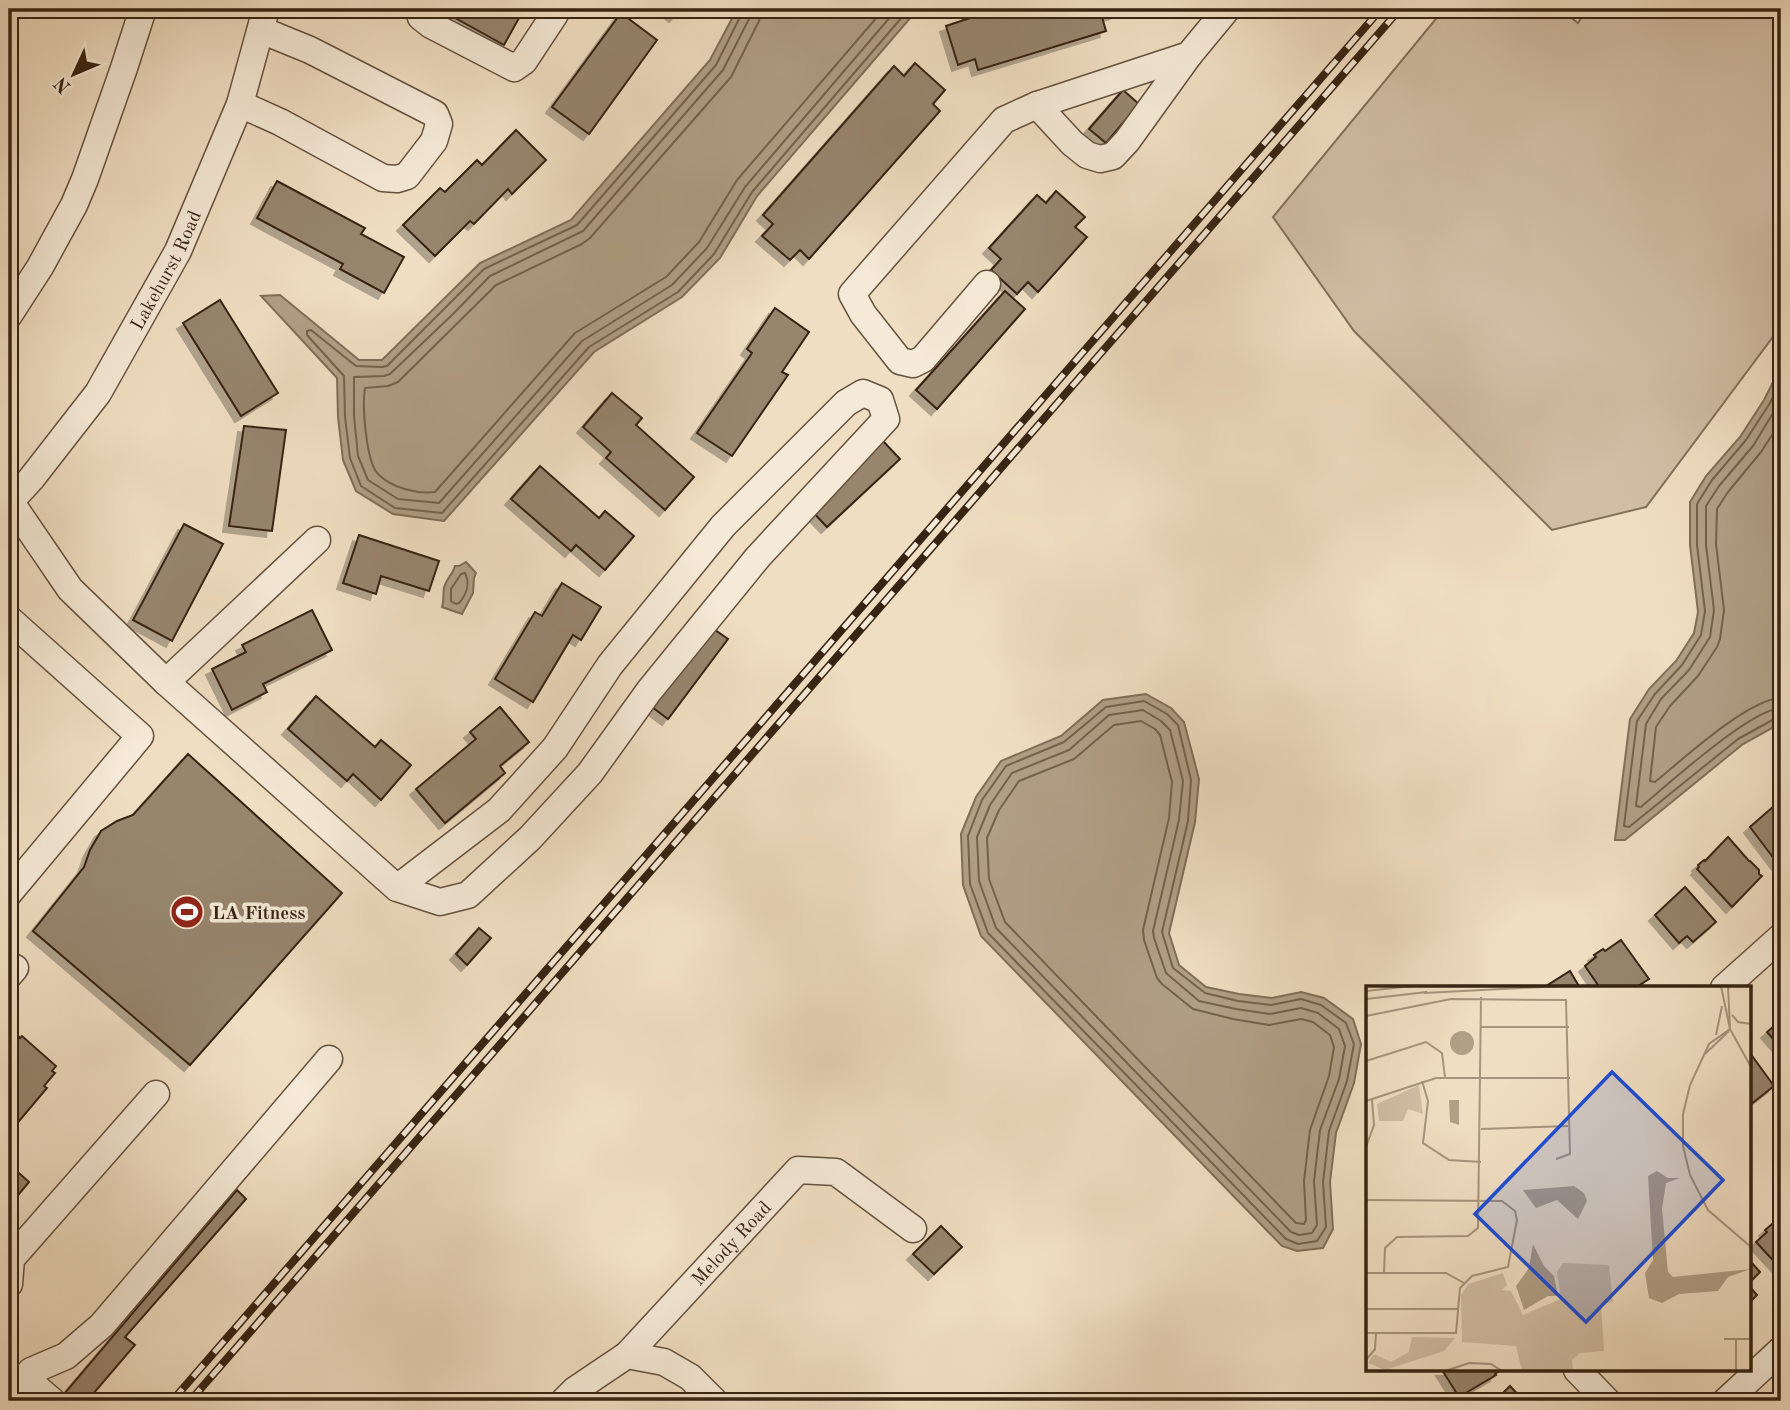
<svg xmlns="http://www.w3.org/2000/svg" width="1790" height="1410" viewBox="0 0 1790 1410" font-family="'Old Standard TT',serif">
  <defs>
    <filter id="shadow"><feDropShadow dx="-6" dy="6" stdDeviation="0" flood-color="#0004"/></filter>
  </defs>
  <rect width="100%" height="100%" fill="#f0dec2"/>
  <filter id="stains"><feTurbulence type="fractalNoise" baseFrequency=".00286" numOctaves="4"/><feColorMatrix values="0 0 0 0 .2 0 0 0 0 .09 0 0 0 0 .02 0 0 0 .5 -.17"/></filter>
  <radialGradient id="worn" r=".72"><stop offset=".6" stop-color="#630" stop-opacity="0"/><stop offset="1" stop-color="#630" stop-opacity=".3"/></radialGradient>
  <polygon fill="#d1bea4" stroke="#84715b" stroke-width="2" points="1444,9 1560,9 1578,23 1587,9 1781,9 1781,326 1646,507 1552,530 1354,331 1273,217"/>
  <g fill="#b19f86" stroke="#806e58" stroke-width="2">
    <polygon points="737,9 918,9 757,196 720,258 682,297 594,352 444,521 393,514 356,491 343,460 338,417 337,378 261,296 280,295 359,360 382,360 480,263 571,220 710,60"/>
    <polygon points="1781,368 1781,723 1743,744 1625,840 1615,840 1630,719 1649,689 1676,661 1694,633 1698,612 1690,545 1690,502 1706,476 1740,437 1764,400 1779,370"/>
    <path d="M466 562 476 573 474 578 473 593 462 614 442 607C444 600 443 594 444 588 446 579 453 574 455 566H459Z"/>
    <polygon points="1146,694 1171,708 1184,722 1199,779 1195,822 1169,933 1179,965 1206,987 1239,994 1272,998 1301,992 1324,998 1353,1019 1361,1044 1354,1083 1336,1133 1330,1182 1333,1229 1323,1248 1297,1251 1282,1246 981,936 963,885 961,834 976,797 1001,761 1061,736 1103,700"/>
  </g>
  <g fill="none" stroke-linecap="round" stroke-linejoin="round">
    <g stroke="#74624c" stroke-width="2">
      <polyline points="742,9 741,15 716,65 577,225 484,269 387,366 382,367 356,366 311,330 307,331 307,335 344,376 345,417 350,458 361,486 395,508 442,513 589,347 678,292 714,254 752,192 909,9"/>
      <polyline points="751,9 750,17 723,70 583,231 490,276 452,315 390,374 384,376 354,377 354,416 358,456 368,480 398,499 439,503 582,341 672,285 707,248 745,187 897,9"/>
      <path d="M761 9 759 21 731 77 590 238 582 244 496 285 398 382 388 386 365 388C362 405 366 462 378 474 392 488 416 494 435 492L575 333 666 277 699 242 737 180 884 9"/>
      <polyline points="1781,380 1770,403 1746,440 1712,480 1697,504 1697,545 1705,611 1701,635 1682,665 1655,694 1637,721 1624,826 1629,827 1738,739 1776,718 1781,717"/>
      <path d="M1781 400 1753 446 1719 486 1706 506V545L1714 610 1710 637 1689 670 1661 699 1646 724 1636 806 1641 807C1668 784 1750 710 1781 708"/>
      <path d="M1781 421 1761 452 1728 492 1717 509 1716 544 1724 610 1720 639 1717 647 1698 676 1670 706 1656 727 1650 781 1655 782C1682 760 1748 699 1781 698"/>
      <path d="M465 573C470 583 467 594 459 603L456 604 451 601V589L461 574Z"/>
      <polygon points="1144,701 1167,714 1178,725 1191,780 1188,821 1162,932 1173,968 1205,993 1238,1001 1271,1005 1301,999 1321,1005 1346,1023 1354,1044 1347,1081 1329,1131 1323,1182 1326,1227 1317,1241 1298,1244 1286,1239 988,933 970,884 968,836 982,800 1006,766 1064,742 1106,707"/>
      <polygon points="1143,710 1161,721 1170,730 1183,781 1179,820 1153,931 1154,938 1166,973 1199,1001 1236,1009 1270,1014 1301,1008 1318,1013 1339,1029 1345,1046 1339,1079 1320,1130 1314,1181 1317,1225 1312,1233 1299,1235 1291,1232 996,928 979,881 977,837 990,805 1012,773 1069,750 1109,715"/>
      <polygon points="1141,721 1155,729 1160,735 1172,782 1169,818 1143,930 1144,940 1157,978 1162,984 1193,1009 1233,1019 1269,1025 1301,1019 1313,1022 1330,1035 1334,1047 1329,1076 1310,1130 1304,1181 1306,1220 1304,1224 1296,1223 1005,922 989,879 987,838 999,810 1019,781 1074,759 1114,725"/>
    </g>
  </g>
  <g fill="#97856e" stroke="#372412" stroke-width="2" filter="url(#shadow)">
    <polygon points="439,9 524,9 504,45"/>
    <polygon points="667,9 681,9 675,16"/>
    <polygon points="967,9 1115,9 1116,13 1102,17 1106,31 978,70 975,59 958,65 946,26 970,18"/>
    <polygon points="621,13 657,40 589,134 552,107"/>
    <polygon points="915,63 945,90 933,104 940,111 809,259 800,250 790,260 762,236 773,224 763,215 894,66 904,76"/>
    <polygon points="1123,90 1139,104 1106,143 1089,129"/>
    <polygon points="516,130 546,160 512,194 508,189 474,224 470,221 435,256 403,225 440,188 445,192 477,160 482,165"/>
    <polygon points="277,181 365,228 361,234 404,257 384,293 340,269 343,264 257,218"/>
    <polygon points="1056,191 1085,217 1075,227 1087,237 1038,292 1028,282 1017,294 991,270 1001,259 989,248 1037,195 1046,203"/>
    <polygon points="1005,291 1025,309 937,409 916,390"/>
    <polygon points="220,300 278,393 241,416 183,323"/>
    <polygon points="775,308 809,332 782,372 788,375 732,456 697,433 752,353 747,349"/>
    <polygon points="612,393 642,418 636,425 694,477 665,510 606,458 611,452 583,427"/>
    <polygon points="244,426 286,430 272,531 229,526"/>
    <polygon points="882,440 900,459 827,527 809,508"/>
    <polygon points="540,466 599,518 605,511 634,536 605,570 576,545 571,551 511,499"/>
    <polygon points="184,524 223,544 172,641 133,620"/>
    <polygon points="359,535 439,561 429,591 381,576 376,594 343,583"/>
    <polygon points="562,583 601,607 581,640 573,635 533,702 495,679 535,612 542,616"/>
    <polygon points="312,610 332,650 263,684 267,692 232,710 212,669 246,652 242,645"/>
    <polygon points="708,625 728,639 668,719 648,704"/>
    <polygon points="316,696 375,747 381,740 411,765 381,800 353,774 347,781 288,729"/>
    <polygon points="500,707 529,742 500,766 505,773 445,823 416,789 476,739 470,732"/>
    <polygon points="188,754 342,893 190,1065 33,931 84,867 90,850 101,831 117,821 133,815"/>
    <polygon points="1781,804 1781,861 1778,864 1750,827 1774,806 1776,809"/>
    <polygon points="1728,837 1749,861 1750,861 1759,870 1759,874 1762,876 1732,907 1697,869 1699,867 1698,865 1704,860 1705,861"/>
    <polygon points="1685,887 1716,922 1693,942 1687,936 1679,943 1655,915"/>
    <polygon points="479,928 491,938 467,965 456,954"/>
    <polygon points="1621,940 1649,979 1635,988 1600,988 1585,966 1596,957 1594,955 1603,949 1605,951"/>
    <polygon points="1570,971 1580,988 1543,988"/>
    <polygon points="1781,1020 1781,1048 1767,1032"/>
    <polygon points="17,1035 20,1038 22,1036 56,1066 52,1071 55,1073 44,1086 47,1088 9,1133 9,1044"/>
    <polygon points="1750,1053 1774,1086 1750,1105"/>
    <polygon points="9,1164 29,1182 9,1206"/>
    <polygon points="237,1190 246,1199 125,1337 135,1345 87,1401 73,1401 64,1394"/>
    <polygon points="1781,1218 1781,1269 1756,1242 1767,1232 1765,1230 1778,1219 1779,1220"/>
    <polygon points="941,1226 962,1247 934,1274 913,1254"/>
    <polygon points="1750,1261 1760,1272 1750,1282"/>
    <polygon points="1750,1287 1757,1295 1750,1302"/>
    <polygon points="1442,1370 1498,1370 1499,1371 1495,1374 1496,1375 1459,1397"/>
    <polygon points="1510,1386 1524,1401 1495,1401"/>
  </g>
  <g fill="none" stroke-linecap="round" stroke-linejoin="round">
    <defs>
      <g id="minor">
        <polyline points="423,9 421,17 431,25 514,68 524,61 555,14 553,9"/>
        <polyline points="240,104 280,122 383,178 397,179 407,176 434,141 439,124 435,114 310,50 261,30"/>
        <polyline points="1037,105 1072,143 1087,155 1100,159 1113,156 1127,141 1189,55"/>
        <polyline points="987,284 923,359 913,364 900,361 863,314 852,294 1004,120 1037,105 1189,55 1227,9"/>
        <polyline points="9,315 40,267 74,205 85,179 124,68 143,9"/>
        <polyline points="10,501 70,589 166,682 397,888 440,902 468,895 530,838 590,773 649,691 758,557 886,419 880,400 863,393 846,403 723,526 610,665 555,748 499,810 397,888"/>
        <path id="s1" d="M9 503 31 479 98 393 178 251 240 104 266 9"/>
        <polyline points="9,619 140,736 9,893"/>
        <polyline points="166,682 317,540"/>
        <polyline points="9,975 15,968"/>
        <polyline points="1724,988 1781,937"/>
        <polyline points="9,1284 11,1259 156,1094"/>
        <polyline points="627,1355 664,1362 690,1377 714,1401"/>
        <polyline points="1577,1370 1607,1401"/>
        <polyline points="25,1378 52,1401"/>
        <polyline points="9,1397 31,1371 66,1356 102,1325 329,1059"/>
        <path id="s2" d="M564 1401 575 1390 627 1355 798 1170 836 1172 913 1229"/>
        <polyline points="1726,1401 1781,1350"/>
      </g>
    </defs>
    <use href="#minor" stroke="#65523e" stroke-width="29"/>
    <use href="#minor" stroke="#f5ead7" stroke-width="26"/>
    <defs>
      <g id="rail">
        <polyline points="172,1401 1381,9"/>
        <polyline points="190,1401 1400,9"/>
      </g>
    </defs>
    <use href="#rail" stroke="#372412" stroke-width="8"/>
    <use href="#rail" stroke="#f5ead7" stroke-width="5" stroke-dasharray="16" stroke-linecap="butt"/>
  </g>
  <defs>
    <symbol id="stadium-disc" viewBox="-11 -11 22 22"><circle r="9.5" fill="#8f2418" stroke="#f5ead7"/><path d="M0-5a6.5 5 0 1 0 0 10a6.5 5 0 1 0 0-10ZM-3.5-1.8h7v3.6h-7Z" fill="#fff"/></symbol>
  </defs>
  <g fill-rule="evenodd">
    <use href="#stadium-disc" x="168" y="893" width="38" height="38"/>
  </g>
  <g text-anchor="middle" stroke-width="7" stroke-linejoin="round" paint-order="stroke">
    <g font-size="19" fill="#372412" stroke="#f5ead7">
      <text dy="7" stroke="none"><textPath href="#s1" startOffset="282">Lakehurst Road</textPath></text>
      <text dy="7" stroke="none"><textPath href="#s2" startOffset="231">Melody Road</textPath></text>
    </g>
    <g font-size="19" font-weight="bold" fill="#372412" stroke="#f5ead7" text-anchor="start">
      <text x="212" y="919">LA Fitness</text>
    </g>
  </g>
  <g transform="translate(1366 986)">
    <rect width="385" height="385" fill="#f0dec2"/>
    <path d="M53 99 57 128 42 123 37 135H13L11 118ZM197 277 243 279 247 316 235 318 238 365 214 367 206 374 207 385H156L150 360 96 356 95 309 102 298 137 287 141 299 136 304 145 305 157 329 195 313 191 286ZM46 351 89 352 78 365 19 384 2 377 8 368 25 376 43 366Z" fill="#d1bea4"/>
    <path d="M84 57a12 12 0 1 1 24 0a12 12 0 1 1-24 0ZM83 114H93V139L84 136ZM291 185 302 192H314L300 197 296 223 302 286 307 291 385 283 362 291 352 305 313 308 296 317 283 312 279 287 287 274 282 190ZM208 200 218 207 221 215 212 233 191 214 170 222 157 204ZM167 258 178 280 188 290 192 310H182L158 324 150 300 163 282Z" fill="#b19f86"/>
    <path fill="none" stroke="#a6947c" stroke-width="2" d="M355 0 364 43M362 0 364 43M0 5 46 0M58 7 197 0M0 13 61 6M366 29 372 36 385 38M0 30 85 13 200 14 204 168 190 173M115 41H203M364 43 343 58 324 99 317 128V160L324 189 342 224 385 261M364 43 385 81M350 49 356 20M339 68 363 45M0 75 60 56 76 67 79 91M56 95 62 115 57 157 83 174 115 176M0 115 70 92H204M115 143 202 140M0 161 8 139 6 114M0 214 136 215 149 225 151 234 142 281 106 290 94 302 90 347H0M0 287H80L98 297M18 287 19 262 31 251 102 250 112 242 115 11M0 323H91M358 353H385M0 374 9 363 10 347M79 385 103 377 125 378 136 385M370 385V353"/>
    <path fill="#1d4ed8" fill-opacity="0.15" stroke="#1d4ed8" stroke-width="3.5" d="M246 86 357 194 220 336 109 228Z"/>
    <rect width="385" height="385" fill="none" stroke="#372412" stroke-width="3.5"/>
  </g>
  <rect width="1790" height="1410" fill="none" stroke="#f0dec2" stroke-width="35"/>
  <rect x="10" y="10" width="1769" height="1389" fill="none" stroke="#372412" stroke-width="3.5"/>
  <rect x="18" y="18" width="1755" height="1375" fill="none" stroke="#372412" stroke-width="2"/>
  <g transform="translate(74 74) rotate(226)" stroke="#f5ead7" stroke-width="5" paint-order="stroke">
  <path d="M0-5L12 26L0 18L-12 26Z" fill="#372412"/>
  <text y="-10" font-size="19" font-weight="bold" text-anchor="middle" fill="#372412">N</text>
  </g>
  <rect width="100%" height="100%" filter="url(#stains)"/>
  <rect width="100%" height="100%" fill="url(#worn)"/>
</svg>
